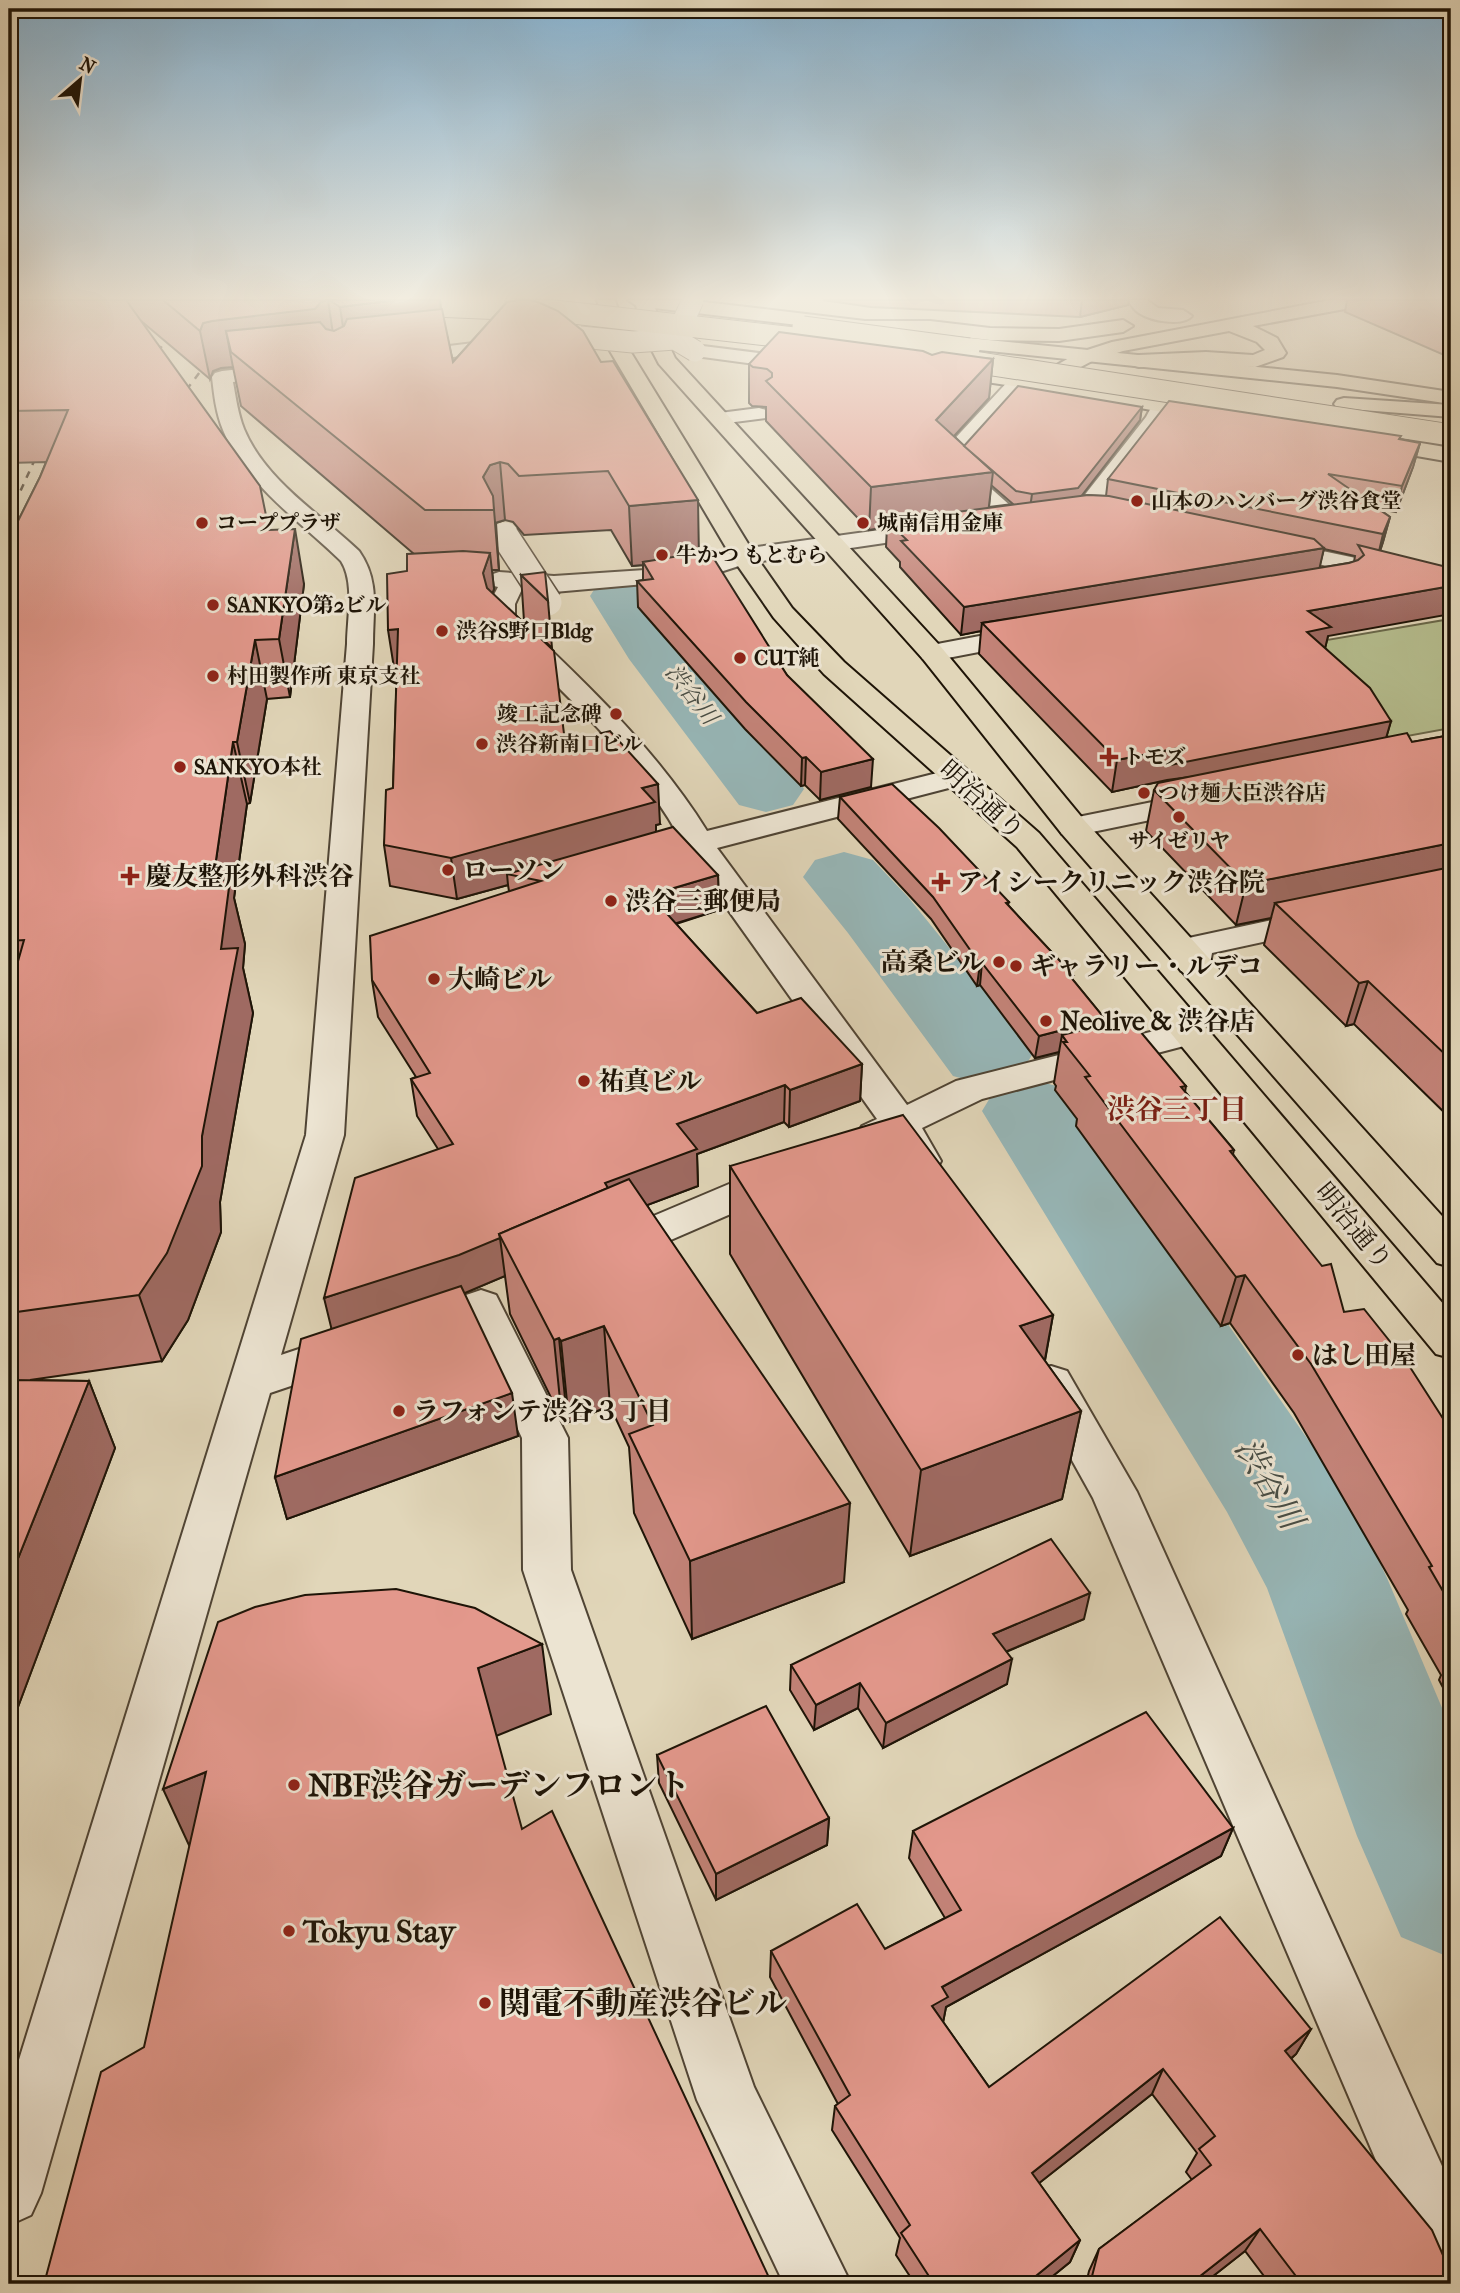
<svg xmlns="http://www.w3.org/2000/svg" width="1460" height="2293" viewBox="0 0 1460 2293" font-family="'IM FELL French Canon','Noto Serif JP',serif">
  <rect width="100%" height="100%" fill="#e1d6b9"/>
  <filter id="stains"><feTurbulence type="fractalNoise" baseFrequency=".00286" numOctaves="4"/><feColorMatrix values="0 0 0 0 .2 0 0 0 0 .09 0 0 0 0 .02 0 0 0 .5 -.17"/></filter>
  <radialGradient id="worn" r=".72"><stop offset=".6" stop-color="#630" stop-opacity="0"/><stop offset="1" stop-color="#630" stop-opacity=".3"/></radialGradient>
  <polygon fill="#b5bd8e" stroke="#6a684a" stroke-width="2" points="1450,619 1451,728 1391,739 1310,671 1315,642"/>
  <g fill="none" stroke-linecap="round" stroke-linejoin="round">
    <g fill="#97b7b8" fill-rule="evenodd">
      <polygon points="622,577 645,582 679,633 793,773 804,789 793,805 766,812 739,805 629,659 590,596 599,582"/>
      <polygon points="844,852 873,860 908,897 1019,1034 1032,1055 1019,1076 986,1085 953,1076 848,933 803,877 815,860"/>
      <polygon points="1030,1079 1064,1088 1311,1444 1369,1540 1387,1578 1451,1729 1451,1958 1401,1937 1357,1836 1267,1588 1227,1512 982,1111 996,1088"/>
    </g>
    <defs>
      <g id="minor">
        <path d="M1128 300H1147L1158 308 1183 310 1192 316C1183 327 1151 321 1139 313 1134 310 1131 305 1128 300Z"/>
        <polygon points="514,338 524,344 521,348 400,364 393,362 390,358 393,354 400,352"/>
        <polygon points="695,345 807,359 814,361 817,365 814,369 807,371 688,355 685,351 688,347"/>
        <path d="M288 364 295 366 298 370 295 374 233 382C236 398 238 414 244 429 265 480 320 514 359 551 380 581 373 609 373 644L344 1135 281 1355 344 1334 359 1339 366 1351 359 1363 270 1393 41 2193 31 2215 9 2225V2092L306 1135 347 644C347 619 355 583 341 561 300 521 245 484 223 430 216 413 214 395 212 377L215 373 222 371Z"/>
        <polygon points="1019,375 1026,377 1029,381 1026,385 959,460 1013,508 1033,512 1037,517 1033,522 1025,524 998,519 935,460 1012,377"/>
        <polygon points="1161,400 1168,402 1171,406 1163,422 1092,516 1076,516 1072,511 1076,506 1146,417 1154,402"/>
        <polygon points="759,408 766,410 770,414 766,418 719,424 712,422 708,418 712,414"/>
        <path d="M938 522 946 524 950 529 946 534 748 563 711 575 645 584 554 592 522 589 515 604V616C585 682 656 749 707 831L957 768 968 771 972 777 968 783 717 848 907 1105 956 1081 1190 1022 1203 1025 1208 1033 1203 1041 982 1099 922 1128 941 1161 936 1170 922 1174 908 1170 892 1143 876 1148 862 1144 857 1135 862 1126 877 1119 689 855 674 858 663 856 658 849 663 842 680 838C634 755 560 689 493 624 484 611 492 599 498 587L490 585 486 580 490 575 499 572 554 576 645 570 706 561 743 549Z"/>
        <polygon points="1270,540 1451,578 1451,592 1261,552 1258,547 1261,542"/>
        <polygon points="1033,626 1042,628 1046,634 1042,640 932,661 923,659 919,653 923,647 932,645"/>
        <polygon points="1202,792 1213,795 1217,801 1213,807 1073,836 1062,834 1058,827 1062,820 1073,818"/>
        <polygon points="1319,910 1331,913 1336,920 1331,927 1212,953 1210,964 1205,971 1193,974 1181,971 1176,964 1179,946 1184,939"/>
        <polygon points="779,1163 793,1167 799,1177 793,1187 627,1259 613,1264 599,1259 593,1249 599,1239"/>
        <polygon points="481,1290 496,1295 568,1438 571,1570 754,2087 851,2284 784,2284 697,2100 523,1570 522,1438 460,1306 466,1295"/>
        <polygon points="1051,1366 1067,1371 1137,1492 1451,2186 1451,2284 1428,2282 1093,1498 1029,1383 1035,1371"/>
      </g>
      <g id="major">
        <polygon points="597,300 615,300 630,351 755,555 792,608 844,662 1039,833 1451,1313 1451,1358 1436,1354 1017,847 824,674 774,618 731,556 610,351"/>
        <polygon points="635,300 653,300 661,329 675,358 941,647 1084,820 1451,1226 1451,1267 1437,1263 1062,834 923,659 659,364 641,329"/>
        <polygon points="929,334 1337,375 1451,392 1451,404 1337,387 922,344 919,340 922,336"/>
        <polygon points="1019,375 1218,410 1225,412 1229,416 1225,420 1218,422 1012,385 1009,381 1012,377"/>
        <polygon points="1367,434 1451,448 1451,462 1359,446 1356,441 1359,436"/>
      </g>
      <g id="highway">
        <polygon points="628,300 687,300 865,321 930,321 990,328 1059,329 1123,320 1133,326 1123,332 1059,341 990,340 930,333 865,333 637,306"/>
        <polygon points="1330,300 1370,300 1361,306 1253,326 1277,338 1286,353 1283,357 1255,367 1206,364 1139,367 1132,365 1129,361 1132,357 1139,355 1206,352 1253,355 1265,350 1257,342 1229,331 1123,351 1092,361 1043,387 1019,387 939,375 932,373 929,369 932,365 939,363 1019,375 1039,375 1078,353 1112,342"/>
        <polygon points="1344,398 1451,405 1451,417 1337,408 1334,404 1337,400"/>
      </g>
    </defs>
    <use href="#minor" stroke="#4f4434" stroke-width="4"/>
    <use href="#major" stroke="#1e1407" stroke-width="4"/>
    <use href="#highway" stroke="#1e1407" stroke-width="4"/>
    <use href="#minor" fill="#ece4d2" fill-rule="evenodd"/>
    <use href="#major" fill="#e1d6b9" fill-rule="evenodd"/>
    <use href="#highway" fill="#e1d6b9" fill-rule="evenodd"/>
    <g stroke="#1e1407" stroke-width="2.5" stroke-dasharray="7 7" stroke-linecap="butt">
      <polyline points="149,363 197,300"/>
      <polyline points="178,401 212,356"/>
      <polyline points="9,516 41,446"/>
    </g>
    <defs>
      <g id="minor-bridge-far1">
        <polyline points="580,337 633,342 675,339 695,351"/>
        <polyline points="675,339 693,300"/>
      </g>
      <polyline id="minor-bridge" points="505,536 548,602"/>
      <g id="highway-bridge">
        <polyline points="291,300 555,311 830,342"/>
        <polyline points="803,327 969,349"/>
        <polyline points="941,357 1451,435"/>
      </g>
    </defs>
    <use href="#minor-bridge-far1" stroke="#4f4434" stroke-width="23" stroke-linecap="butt"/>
    <use href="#minor-bridge" stroke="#4f4434" stroke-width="30" stroke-linecap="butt"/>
    <use href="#highway-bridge" stroke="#1e1407" stroke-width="23" stroke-linecap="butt"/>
    <use href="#minor-bridge-far1" stroke="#ece4d2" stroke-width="21"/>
    <use href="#minor-bridge" stroke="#ece4d2" stroke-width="27"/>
    <use href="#highway-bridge" stroke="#e1d6b9" stroke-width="21"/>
  </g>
  <g fill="#c38378" stroke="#1e1407" stroke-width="2" fill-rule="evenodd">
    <polygon points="9,300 440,300 441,309 453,362 507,302 699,553 787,675 871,787 820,800 805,785 801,786 745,729 638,607 637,581 643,580 643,565 632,566 611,530 524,535 513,522 505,520 496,523 499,570 492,570 494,589 492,593 565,742 660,824 656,825 656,832 718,875 719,910 676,924 757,1013 862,1064 860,1101 789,1127 784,1122 697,1154 698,1186 647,1205 844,1582 692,1639 634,1513 629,1447 610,1406 569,1422 567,1418 562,1420 510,1314 505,1276 464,1293 518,1436 287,1519 275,1477 331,1329 438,1149 417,1116 411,1079 416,1077 378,1017 372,980 509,891 508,885 457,899 390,886 384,845 393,788 397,668 394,668 407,571 414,554 241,406 233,367 221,368 213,371 210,379 140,320 269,530 304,584 290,697 267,699 250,803 247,804 234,898 245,944 243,968 253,1013 220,1202 221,1232 188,1320 162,1361 30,1380 89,1381 115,1448 9,1731 9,539 40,477 46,462 9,463"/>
    <polygon points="823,300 1129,300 1128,305 1080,317 871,307"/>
    <polygon points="1347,300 1451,300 1451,358 1345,312"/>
    <path d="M932 355 993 359 989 398 954 436 964 446 1142 407 1140 420 1081 495 1106 496 1108 479 1400 439 1420 443 1413 467 1396 512 1379 509 1390 517 1383 542 1380 551 1328 636 1325 648 1391 721 1386 738 1412 742 1451 735V1119L1354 1024 1346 1026 1264 945 1271 918 1236 925 1146 831 1154 790 1167 780 1112 792 979 654 981 631 961 635 900 567V562L886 547 887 527 869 530 766 421V407L752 406 749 403V364ZM991 485 1013 504 989 507ZM1324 549 1355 556 1354 562 1319 568Z"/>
    <polygon points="521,575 548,601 552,648 524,621"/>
    <polygon points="840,797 1009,902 1008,905 1073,975 1072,979 1105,1019 1104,1024 1186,1086 1185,1092 1234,1150 1233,1154 1344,1312 1451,1431 1451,1703 1439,1680 1441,1675 1406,1614 1408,1610 1294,1413 1230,1323 1221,1326 1076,1126 1077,1119 1055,1090 1056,1086 1054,1083 1059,1052 1035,1058 980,985 977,986 931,919 838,819"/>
    <polygon points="730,1166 1053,1315 1045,1361 1081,1411 1062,1499 910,1556 730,1254"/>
    <polygon points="1084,1619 1006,1652 1007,1684 883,1748 858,1708 814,1730 790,1690 791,1665"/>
    <polygon points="657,1755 829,1818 827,1845 716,1900 659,1783"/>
    <polygon points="1233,1828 1221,1856 946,2007 943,2022 989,2087 1311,2029 1296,2054 1291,2059 1451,2284 1270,2284 1245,2251 1203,2284 1086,2284 1089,2271 1099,2249 1192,2180 1186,2172 1197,2153 1152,2094 1039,2183 1080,2240 1070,2262 1043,2284 915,2284 896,2255 900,2238 832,2130 835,2106 838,2104 770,1977 771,1951 885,1949 945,1918 909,1858 913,1831"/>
  </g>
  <g fill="#9f6a62" stroke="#1e1407" stroke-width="2">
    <polygon points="328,300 335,347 226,331 233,367 221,368 213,371 210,379 200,331 203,323 212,321"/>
    <polygon points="396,300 440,300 444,343 347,354 340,307"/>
    <polygon points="1082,300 1129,300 1128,305 1080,317"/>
    <polygon points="993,359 989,398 932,460 936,420"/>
    <polygon points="1142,407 1140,420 1076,503 1030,508 1032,494"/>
    <polygon points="1420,443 1413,467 1396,512 1402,486"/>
    <polygon points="500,462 505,520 495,523 499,570 494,510 483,477 490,465"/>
    <polygon points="993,472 988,514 887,521 887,527 869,530 871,487"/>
    <polygon points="698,500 699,559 643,562 643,565 632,566 629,506"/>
    <polygon points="1390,517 1383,542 1377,560 1383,534"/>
    <polygon points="295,529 304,584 290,697 279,639"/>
    <polygon points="1324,548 1318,575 982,623 981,631 961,635 964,607"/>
    <polygon points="490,553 494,589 486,610 483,573"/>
    <polygon points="1451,586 1451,614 1328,636 1323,657 1299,662 1308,611"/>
    <polygon points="398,629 403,667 394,668 388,630"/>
    <polygon points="255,640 267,699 250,803 237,742"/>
    <polygon points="1391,721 1382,752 1167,780 1112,792 1117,760 1179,748"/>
    <polygon points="233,742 247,804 234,898 245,944 243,968 253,1013 220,1202 221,1232 188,1320 162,1361 139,1295 202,1136 221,949 213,881"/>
    <polygon points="806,757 805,785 801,786 802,758"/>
    <polygon points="873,759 871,787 820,800 821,772"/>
    <polygon points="658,784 660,824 656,825 656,842 507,874 508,885 457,899 451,858 642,788"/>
    <polygon points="1451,843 1451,881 1275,903 1271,918 1236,925 1246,884"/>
    <polygon points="718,875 719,910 651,931 650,895"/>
    <polygon points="982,963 980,985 977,986 980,964"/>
    <polygon points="1368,981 1354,1024 1346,1026 1359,983"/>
    <polygon points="1105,1019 1101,1042 1067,1042 1062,1035 1059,1052 1035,1058 1039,1036"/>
    <polygon points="862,1064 860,1101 789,1127 790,1090"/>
    <polygon points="785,1085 784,1122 697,1154 698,1186 613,1218 605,1183 677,1124"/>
    <polygon points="500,1238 505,1276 465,1293 333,1335 324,1298"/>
    <polygon points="1245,1275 1230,1323 1221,1326 1236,1277"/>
    <polygon points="1053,1315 1037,1403 1020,1326"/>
    <polygon points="604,1326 610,1406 569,1422 561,1341"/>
    <polygon points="559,1338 567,1418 562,1420 554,1340"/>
    <polygon points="89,1381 115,1448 9,1731 9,1581"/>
    <polygon points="512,1393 518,1436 287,1519 275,1477"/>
    <polygon points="1081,1411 1062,1499 910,1556 921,1470"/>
    <polygon points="850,1503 844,1582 692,1639 690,1561"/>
    <polygon points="1090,1593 1084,1619 988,1659 993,1634"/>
    <polygon points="542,1644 551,1714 491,1738 478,1668"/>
    <polygon points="1012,1659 1007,1684 883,1748 886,1723"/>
    <polygon points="860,1683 858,1708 814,1730 816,1705"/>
    <polygon points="206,1772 194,1856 163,1789"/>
    <polygon points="829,1818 827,1845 716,1900 716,1874"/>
    <polygon points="1233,1828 1221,1856 946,2007 943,2023 932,2006 942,1987"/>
    <polygon points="1311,2029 1296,2054 1271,2075 1285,2051"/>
    <polygon points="1163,2069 1152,2094 1024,2195 1032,2173"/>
    <polygon points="1260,2229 1245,2251 1203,2284 1190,2284"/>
    <polygon points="1080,2240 1070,2262 1043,2284 1026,2284"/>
  </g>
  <g fill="#e3988c" stroke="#1e1407" stroke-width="2">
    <polygon points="9,300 126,300 260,486 269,530 295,529 279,639 255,640 237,742 233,742 213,881 230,880 221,949 238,948 202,1136 202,1166 167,1253 139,1295 9,1313 9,993 24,940 9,941 9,539 40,477 68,410 9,411"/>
    <polygon points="163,300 326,300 321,302 315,309 212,321 203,323 200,331"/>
    <polygon points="329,300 396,300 340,307"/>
    <polygon points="519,300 530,300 538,302 558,311 583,331 601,362 613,361 698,500 629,506 608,471 519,476 508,464 500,462 490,465 483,477 493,496 494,510 425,510 231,352 226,331 320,322 326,329 334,331 344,326 347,319 442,309 453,362 507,302"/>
    <polygon points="779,332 923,351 932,355 942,352 993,359 936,420 993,472 871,487 766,381 772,377 772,373 767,369 753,367 749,364"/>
    <polygon points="1018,386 1142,407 1078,488 1032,494 1016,491 964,446"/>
    <polygon points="1169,401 1401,436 1399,439 1420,443 1402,486 1328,474 1390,517 1383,534 1108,479"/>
    <polygon points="1088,495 1109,496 1314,539 1324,548 964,607 901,541 907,540 887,521"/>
    <polygon points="1358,545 1451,568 1451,586 1308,611 1331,627 1307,632 1370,688 1391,721 1170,765 1179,748 1117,760 982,623 1349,563 1358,560 1364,555"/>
    <polygon points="463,551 490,553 483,573 487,588 554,651 565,742 610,731 658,784 642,788 655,802 451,858 384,845 386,790 393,788 398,629 388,630 387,574 407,571 407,554"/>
    <polygon points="709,551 787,675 873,759 821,772 806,757 802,758 746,702 637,581 653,579 643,562"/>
    <polygon points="545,572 548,601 521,575"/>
    <polygon points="1407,733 1412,742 1451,735 1451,843 1246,884 1154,790 1158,783"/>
    <polygon points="892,784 939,828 1009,902 1006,903 1073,975 1069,975 1105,1019 1039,1036 982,963 980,964 933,897 840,797"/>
    <polygon points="673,827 718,875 650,895 757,1013 801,998 862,1064 790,1090 785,1085 677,1124 697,1149 605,1183 608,1188 499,1234 500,1238 459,1255 324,1298 355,1178 453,1144 411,1079 430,1073 372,980 370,936 541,881 507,874"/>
    <polygon points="1451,867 1451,1060 1368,981 1359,983 1275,903"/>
    <polygon points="1129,1018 1186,1086 1181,1087 1234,1150 1230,1151 1322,1266 1331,1264 1344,1312 1364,1309 1408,1364 1451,1431 1451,1605 1429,1567 1432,1566 1311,1364 1245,1275 1236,1277 1085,1077 1090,1076 1063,1042 1067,1042 1062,1035"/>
    <polygon points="903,1115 1053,1315 1020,1326 1081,1411 921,1470 730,1166"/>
    <polygon points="629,1179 850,1503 690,1561 629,1434 653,1425 604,1326 561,1341 559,1338 554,1340 499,1234"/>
    <polygon points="461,1286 512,1393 275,1477 301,1339"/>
    <polygon points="9,1380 89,1381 9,1581"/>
    <polygon points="1051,1539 1090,1593 993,1634 1012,1659 886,1723 860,1683 816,1705 791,1665"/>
    <polygon points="396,1589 475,1608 542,1644 478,1668 522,1829 552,1811 772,2284 44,2284 101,2072 144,2047 206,1772 163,1789 218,1622 255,1607 305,1595"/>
    <polygon points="766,1706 829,1818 716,1874 657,1755"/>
    <polygon points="1146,1712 1233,1828 942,1987 948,1997 932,2006 989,2087 1220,1917 1311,2029 1285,2051 1432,2230 1446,2262 1451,2263 1450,2284 1302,2284 1260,2229 1190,2284 1090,2284 1099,2249 1211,2165 1199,2149 1215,2136 1163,2069 1032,2173 1080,2240 1026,2284 934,2284 901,2233 910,2225 835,2106 850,2095 771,1951 857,1904 885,1949 961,1910 913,1831"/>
  </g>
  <linearGradient id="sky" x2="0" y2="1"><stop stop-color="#87b5d5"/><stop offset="0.48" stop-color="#f2ede0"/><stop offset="1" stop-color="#f2ede0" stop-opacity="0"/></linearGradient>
  <rect width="1460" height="621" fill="url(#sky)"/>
  <g fill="#8f2418" stroke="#ece4d2" stroke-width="2.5">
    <circle cx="1137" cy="501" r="7"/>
    <circle cx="202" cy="523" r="7"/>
    <circle cx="863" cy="523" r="7"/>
    <circle cx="662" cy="555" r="7"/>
    <circle cx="213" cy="605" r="7"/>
    <circle cx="442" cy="631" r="7"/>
    <circle cx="740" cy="658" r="7"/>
    <circle cx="213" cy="676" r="7"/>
    <circle cx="616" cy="714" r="7"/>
    <circle cx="482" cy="744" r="7"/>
    <path d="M1105.5 746.5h7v7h7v7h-7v7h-7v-7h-7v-7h7z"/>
    <circle cx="180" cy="767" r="7"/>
    <circle cx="1144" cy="793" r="7"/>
    <circle cx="1179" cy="817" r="7"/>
    <circle cx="448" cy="870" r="7"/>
    <path d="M126.5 865.5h7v7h7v7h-7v7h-7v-7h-7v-7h7z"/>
    <path d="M937.5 871.5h7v7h7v7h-7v7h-7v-7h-7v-7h7z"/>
    <circle cx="611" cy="901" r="7"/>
    <circle cx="999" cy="962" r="7"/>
    <circle cx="1016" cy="966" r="7"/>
    <circle cx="434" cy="979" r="7"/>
    <circle cx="1046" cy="1021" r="7"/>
    <circle cx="584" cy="1081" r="7"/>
    <circle cx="1298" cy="1355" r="7"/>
    <circle cx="399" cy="1411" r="7"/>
    <circle cx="294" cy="1785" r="7"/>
    <circle cx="289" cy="1931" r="7"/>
    <circle cx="485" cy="2003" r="7"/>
  </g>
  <g text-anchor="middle" stroke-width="6" stroke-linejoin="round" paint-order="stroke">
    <g font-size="21" font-weight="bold" fill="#1e1407" stroke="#ece4d2" text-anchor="start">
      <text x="1151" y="508">山本のハンバーグ渋谷食堂</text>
      <text x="216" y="530">コーププラザ</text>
      <text x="877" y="530">城南信用金庫</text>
      <text x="676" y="562">牛かつ もとむら</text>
      <text x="227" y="612">SANKYO第2ビル</text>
      <text x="456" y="638">渋谷S野口Bldg</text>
      <text x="754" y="665">CUT純</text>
      <text x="227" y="683">村田製作所 東京支社</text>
      <text x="602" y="721" text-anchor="end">竣工記念碑</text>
      <text x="496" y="751">渋谷新南口ビル</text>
      <text x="1123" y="764">トモズ</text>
      <text x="194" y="774">SANKYO本社</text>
      <text x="1158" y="800">つけ麺大臣渋谷店</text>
      <text x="1179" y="848" text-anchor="middle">サイゼリヤ</text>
    </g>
    <g font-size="23" font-style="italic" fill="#484d45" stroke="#ece4d2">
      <text transform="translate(692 694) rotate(52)" y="8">渋谷川</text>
    </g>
    <g font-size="26" fill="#1e1407" stroke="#ece4d2">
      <text transform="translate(982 800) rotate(42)" y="9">明治通り</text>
      <text transform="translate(1354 1226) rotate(50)" y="9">明治通り</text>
    </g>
    <g font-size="26" font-weight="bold" fill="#1e1407" stroke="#ece4d2" text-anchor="start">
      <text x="462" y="879">ローソン</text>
      <text x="146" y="885">慶友整形外科渋谷</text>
      <text x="957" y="891">アイシークリニック渋谷院</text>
      <text x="625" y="910">渋谷三郵便局</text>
      <text x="985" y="971" text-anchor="end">高桑ビル</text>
      <text x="1030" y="975">ギャラリー・ルデコ</text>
      <text x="448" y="988">大崎ビル</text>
      <text x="1060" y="1030">Neolive &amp; 渋谷店</text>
      <text x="598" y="1090">祐真ビル</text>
      <text x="1312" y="1364">はし田屋</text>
      <text x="413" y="1420">ラフォンテ渋谷３丁目</text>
    </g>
    <g font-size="28" font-weight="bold" fill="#7a1f14" stroke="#ece4d2">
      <text x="1177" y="1119">渋谷三丁目</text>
    </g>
    <g font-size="32" font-weight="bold" fill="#1e1407" stroke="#ece4d2" text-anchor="start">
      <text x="308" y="1796">NBF渋谷ガーデンフロント</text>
      <text x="303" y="1942">Tokyu Stay</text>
      <text x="499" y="2014">関電不動産渋谷ビル</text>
    </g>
    <g font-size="33" font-style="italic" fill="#484d45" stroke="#ece4d2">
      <text transform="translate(1270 1483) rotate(59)" y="12">渋谷川</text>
    </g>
  </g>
  <rect width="1460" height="2293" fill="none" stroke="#e1d6b9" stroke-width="35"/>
  <rect x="10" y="10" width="1439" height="2272" fill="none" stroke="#1e1407" stroke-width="3.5"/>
  <rect x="18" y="18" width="1425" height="2258" fill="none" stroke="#1e1407" stroke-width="2"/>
  <g transform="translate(80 80) rotate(28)" stroke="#ece4d2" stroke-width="5" paint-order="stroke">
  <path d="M0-5L12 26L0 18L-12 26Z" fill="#1e1407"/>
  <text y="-10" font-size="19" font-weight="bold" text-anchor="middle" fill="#1e1407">N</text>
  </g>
  <rect width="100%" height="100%" filter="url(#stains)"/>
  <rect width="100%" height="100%" fill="url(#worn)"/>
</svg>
